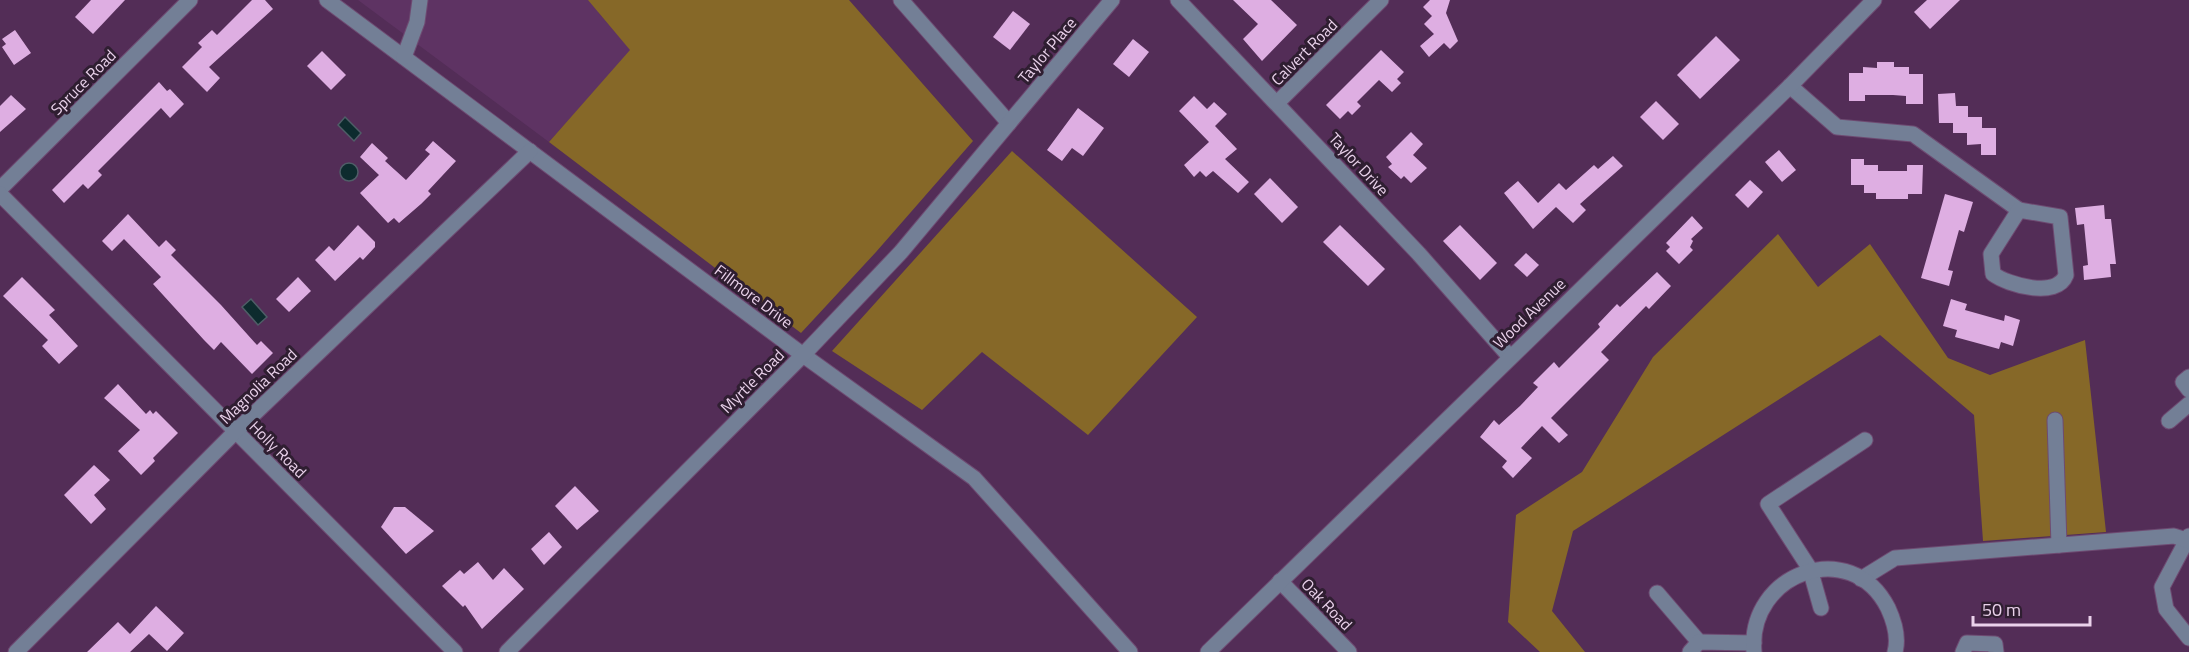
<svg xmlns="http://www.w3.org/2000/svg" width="2189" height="652" viewBox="0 0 2189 652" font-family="'Titillium Web',sans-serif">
  <rect width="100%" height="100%" fill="#532d57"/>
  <polygon fill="#5e3363" points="358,0 612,0 598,12 631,50 549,142"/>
  <g fill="#866828">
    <polygon points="588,0 849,0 973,141 876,252 801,333 549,142 630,50"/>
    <polygon points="1012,151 1197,317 1088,435 982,352 922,410 832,351"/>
    <polygon points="1778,234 1818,287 1870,244 1948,358 1990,375 2085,340 2106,532 1983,541 1974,415 1880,335 1573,531 1552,611 1585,652 1540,652 1508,622 1516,515 1582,472 1653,357"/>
  </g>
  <g fill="#0d2b2e" stroke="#4f5d67" stroke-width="1.5">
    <polygon points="345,117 361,133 354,141 338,125"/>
    <circle cx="349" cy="172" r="9"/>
    <polygon points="251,299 267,317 258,325 242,307"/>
  </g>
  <g fill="#deaee2">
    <polygon points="91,0 125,0 93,34 75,17"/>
    <polygon points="252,0 265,0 273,9 209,67 220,78 207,92 182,67 202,47 198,43 212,30 217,35"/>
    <polygon points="1233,0 1271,0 1297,25 1262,61 1243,39 1258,24"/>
    <polygon points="1430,0 1450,0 1446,13 1458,41 1450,49 1444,43 1429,57 1420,46 1434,34 1424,24 1432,16 1423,7"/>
    <polygon points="1927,0 1960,0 1930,29 1914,12"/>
    <polygon points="1013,11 1030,24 1010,50 993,37"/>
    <polygon points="15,30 31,53 14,65 2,47 6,44 2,39"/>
    <polygon points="1716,36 1740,60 1700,99 1677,75"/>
    <polygon points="1133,39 1149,52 1129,77 1113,64"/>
    <polygon points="1381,50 1404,72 1397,79 1401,83 1392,92 1379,80 1357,102 1361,106 1352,115 1348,111 1340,119 1326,105"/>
    <polygon points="322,51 346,75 331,90 307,66"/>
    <polygon points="1877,62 1894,62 1894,67 1909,67 1909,74 1923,74 1923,104 1906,104 1906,96 1893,95 1865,95 1865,101 1849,101 1849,73 1863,73 1863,67 1877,68"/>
    <polygon points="159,82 167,91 170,89 184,104 170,118 161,108 98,171 102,175 88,189 83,184 64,203 52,190"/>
    <polygon points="1955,93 1956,106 1968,106 1968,117 1982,117 1982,128 1996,128 1996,155 1981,155 1981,144 1967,145 1967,133 1953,133 1953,123 1939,123 1938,94"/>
    <polygon points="11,95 26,109 0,132 0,106"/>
    <polygon points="1194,96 1207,109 1214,102 1227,114 1215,126 1237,149 1225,159 1249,182 1238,193 1213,171 1206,177 1200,171 1194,177 1184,165 1209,142 1179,111"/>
    <polygon points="1656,101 1679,124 1663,140 1640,117"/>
    <polygon points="1078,108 1104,128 1083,156 1072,148 1062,161 1047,150"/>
    <polygon points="1411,132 1423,144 1413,155 1427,168 1411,183 1404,176 1401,179 1388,167 1392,164 1386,157"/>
    <polygon points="433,141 456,161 428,191 431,194 421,204 399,223 394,218 388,223 360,193 379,175 360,157 372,143 388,158 385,161 406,180 430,154 425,150"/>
    <polygon points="1779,150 1796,170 1782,182 1765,162"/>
    <polygon points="1613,156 1623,166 1580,204 1586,210 1573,223 1556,207 1533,229 1504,193 1518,181 1538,203 1559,183 1566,190 1594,165 1598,169"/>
    <polygon points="1851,159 1864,159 1864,165 1878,165 1878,171 1907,171 1907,165 1923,165 1922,194 1908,194 1908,199 1876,199 1876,193 1864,193 1864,185 1851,185"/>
    <polygon points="1270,178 1298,207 1282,223 1254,194"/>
    <polygon points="1750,180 1763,192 1748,208 1735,195"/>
    <polygon points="1945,194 1973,202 1964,232 1959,230 1948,270 1953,271 1949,286 1921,278"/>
    <polygon points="2104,205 2105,219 2111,219 2116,264 2110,264 2111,277 2084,280 2083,266 2088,265 2084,224 2077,225 2075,208"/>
    <polygon points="128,214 159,247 166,240 176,250 171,255 221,305 257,345 261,341 273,353 252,374 221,342 214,350 204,340 153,284 161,277 124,239 112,251 102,241"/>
    <polygon points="1692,216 1703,228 1691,239 1693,241 1690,247 1693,250 1679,264 1666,251 1670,247 1666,243"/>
    <polygon points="358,225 375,242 375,247 363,260 360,257 335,281 315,260 329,246 334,251"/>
    <polygon points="1340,225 1385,269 1368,286 1323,242"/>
    <polygon points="1460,225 1497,263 1480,280 1443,241"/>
    <polygon points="1526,253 1539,265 1527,277 1514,265"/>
    <polygon points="1657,272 1671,286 1649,309 1646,306 1601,352 1609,360 1551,418 1568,435 1559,443 1542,426 1521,448 1532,458 1513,478 1502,467 1507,461 1480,437 1494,420 1499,425 1520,406 1538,387 1533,383 1554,362 1559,368 1600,327 1598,324 1617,304 1620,307"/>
    <polygon points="22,277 55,310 49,315 78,346 59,364 42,346 48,340 3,296"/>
    <polygon points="298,277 311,291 289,312 276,299"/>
    <polygon points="1951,299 1967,304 1965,310 2004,321 2005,315 2020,320 2013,346 2001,342 1999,349 1955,337 1957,330 1943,326"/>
    <polygon points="118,384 146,414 150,410 153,414 156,411 178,433 153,458 155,461 141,475 118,451 140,430 104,398"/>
    <polygon points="94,465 110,480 94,495 106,509 91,524 64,495"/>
    <polygon points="575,486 599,511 577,530 555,506"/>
    <polygon points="394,507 405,507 434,531 406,554 381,527"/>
    <polygon points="549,532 562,547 544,565 531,549"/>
    <polygon points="478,562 493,580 504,568 524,589 482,629 465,605 463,607 442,586 460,570 464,574"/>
    <polygon points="156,606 184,633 167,651 149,634 130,652 87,652 118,622 130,634"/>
  </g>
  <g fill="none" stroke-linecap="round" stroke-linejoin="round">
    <defs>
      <g id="minor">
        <polyline points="327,0 803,355 974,478 1130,652"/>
        <polyline points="901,0 1009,123"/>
        <polyline points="1178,0 1419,254 1510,357"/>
        <polyline points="404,57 417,22 420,0"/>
        <polyline points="1790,86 1837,127 1913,134 2019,210"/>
        <polyline points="1277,103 1381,0"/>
        <polyline points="0,189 190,0"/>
        <polyline points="0,194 455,652"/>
        <path d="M2019 210 2060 217 2066 275C2057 299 2008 285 1993 274L1991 254Z"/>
        <polyline points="2189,377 2183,382 2189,390"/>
        <polyline points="2055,420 2059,545"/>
        <polyline points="2169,421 2189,404"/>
        <polyline points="2189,536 2162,587 2166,609 2189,638"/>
        <polyline points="1861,579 1895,558 2174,536 2189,541"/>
        <polyline points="1280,581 1349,652"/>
        <polyline points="1657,593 1699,642"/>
        <polyline points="1821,608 1810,569 1768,504 1865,440"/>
        <polyline points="16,652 235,432 530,151"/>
        <polyline points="507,652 803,355 901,252 1112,0"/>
        <polyline points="1208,652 1790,86 1874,0"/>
        <polyline points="1690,652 1699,642 1754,643"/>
        <path d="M1754 652C1747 573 1851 535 1888 608 1894 621 1899 637 1895 652"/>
        <polyline points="1963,652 1967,643 1995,644 1996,652"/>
      </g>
    </defs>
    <use href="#minor" stroke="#6e4b72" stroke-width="17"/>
    <use href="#minor" stroke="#737f96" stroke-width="15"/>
  </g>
  <g text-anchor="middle" stroke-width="6" stroke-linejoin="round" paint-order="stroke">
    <g font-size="16" fill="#ead2eb" stroke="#2f1e31">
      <text transform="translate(1047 50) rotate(-50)" y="6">Taylor Place</text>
      <text transform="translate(1304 52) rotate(-45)" y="6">Calvert Road</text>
      <text transform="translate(83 82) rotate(-45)" y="6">Spruce Road</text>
      <text transform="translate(1359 164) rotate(47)" y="6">Taylor Drive</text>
      <text transform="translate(754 296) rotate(37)" y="6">Fillmore Drive</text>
      <text transform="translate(1529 313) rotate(-44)" y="6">Wood Avenue</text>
      <text transform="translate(752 381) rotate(-45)" y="6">Myrtle Road</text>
      <text transform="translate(258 386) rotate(-44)" y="6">Magnolia Road</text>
      <text transform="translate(278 449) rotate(45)" y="6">Holly Road</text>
      <text transform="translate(1327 604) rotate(46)" y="6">Oak Road</text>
    </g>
  </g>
  <path d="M1973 616v9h117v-9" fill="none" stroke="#ead2eb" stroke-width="3"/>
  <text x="1982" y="616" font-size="18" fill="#ead2eb" stroke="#2f1e31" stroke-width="4.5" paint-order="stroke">50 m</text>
</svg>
